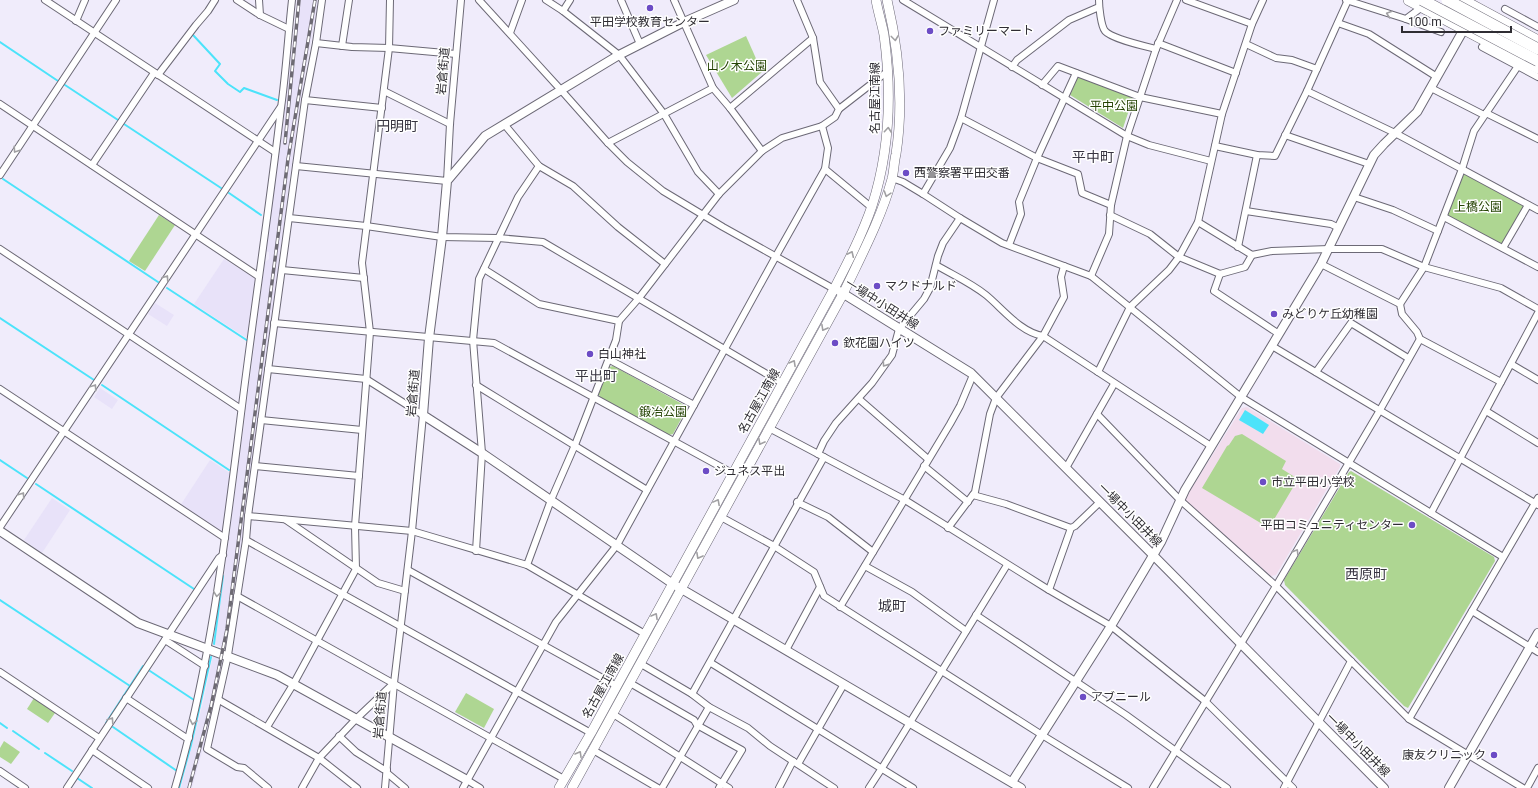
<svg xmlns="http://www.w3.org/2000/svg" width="1538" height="788" viewBox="0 0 1538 788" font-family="Roboto,'Noto Sans JP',sans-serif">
  <rect width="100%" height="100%" fill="#f0ecfb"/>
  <g fill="#e8e2f9">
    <polygon points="297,0 319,0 305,73 296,134 243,537 226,648 215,645 265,262 269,259 269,252 265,251 293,42"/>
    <polygon points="224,259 254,278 255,281 248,339 194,304"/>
    <polygon points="155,303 174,315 167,326 148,314"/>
    <polygon points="100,388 118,400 112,409 94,397"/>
    <polygon points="210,460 231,474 224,533 222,534 180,506"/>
    <polygon points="52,498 70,510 42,553 24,540"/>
    <polygon points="213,656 225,660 214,708 192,788 181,788 203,703"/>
  </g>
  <polygon fill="#f2dded" points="1247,407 1340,464 1340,467 1276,575 1271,576 1186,501 1186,497 1242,408"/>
  <g fill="#aed692">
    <polygon points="746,36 762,72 732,98 706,55"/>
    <polygon points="1078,77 1133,98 1123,128 1070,95"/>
    <polygon points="1464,174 1525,206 1503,246 1446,217"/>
    <polygon points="159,215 175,225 145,271 129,261"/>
    <polygon points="613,366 686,406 687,408 673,434 669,435 600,397 598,393 609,367"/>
    <polygon points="1242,434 1286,461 1282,469 1298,479 1269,528 1202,488 1227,446 1229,445 1235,436"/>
    <polygon points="1351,471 1494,557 1495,561 1408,708 1404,706 1285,585 1284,580 1349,472"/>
    <polygon points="466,693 494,709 484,728 455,712"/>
    <polygon points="34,698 55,713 48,723 27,709"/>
    <polygon points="4,741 20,752 11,764 0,757 0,748"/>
  </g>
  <polygon fill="#4ce3fa" points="1245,410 1269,425 1263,434 1239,420"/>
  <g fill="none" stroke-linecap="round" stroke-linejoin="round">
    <g stroke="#4ce3fa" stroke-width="2">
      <polyline points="193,35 220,64 215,71 228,84 240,92 244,88 277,100"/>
      <polyline points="0,42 58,81"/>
      <polyline points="65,85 118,120"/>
      <polyline points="124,124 221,188"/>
      <polyline points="3,179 158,282"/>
      <polyline points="229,193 261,215"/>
      <polyline points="167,288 248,341"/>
      <polyline points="0,318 94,380"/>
      <polyline points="102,385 229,470"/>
      <polyline points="0,460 27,478"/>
      <polyline points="36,484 194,589"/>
      <polyline points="0,600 130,686 143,666"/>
      <polyline points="214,644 223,576"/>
      <polyline points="150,671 194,700"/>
      <polyline points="0,723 7,728"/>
      <polyline points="106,723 130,686"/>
      <polyline points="113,727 177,771"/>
      <polyline points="13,731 39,749"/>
      <polyline points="45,753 72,771"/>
      <polyline points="77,778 92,788"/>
      <polyline points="179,788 191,745 211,657"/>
    </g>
    <defs>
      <g id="street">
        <polyline points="45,0 275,152"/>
        <polyline points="237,0 260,15 289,29"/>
        <polyline points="259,0 260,15"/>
        <polyline points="479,0 561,90 608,143 627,162 663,191 723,227 834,289"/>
        <polyline points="546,0 563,11 619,55 664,114 698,172 719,194"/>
        <polyline points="621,0 640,44"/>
        <polyline points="674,0 713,88 730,108 762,151"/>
        <polyline points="903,0 1127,136 1149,145 1211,161"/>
        <path d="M1099 0C1099 7 1101 26 1105 31 1112 39 1144 46 1156 49"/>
        <polyline points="1186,0 1252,24"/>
        <polyline points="1346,0 1406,19 1422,7"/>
        <polyline points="1505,9 1538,27"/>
        <polyline points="563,11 570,0"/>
        <polyline points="1406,19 1441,32"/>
        <polyline points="76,21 85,0"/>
        <polyline points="1338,23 1369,34 1437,77"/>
        <polyline points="510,33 522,0"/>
        <polyline points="316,43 352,47 389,48 456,54"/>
        <polyline points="1158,43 1236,73"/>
        <polyline points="1246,44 1276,58 1292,60 1317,69"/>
        <polyline points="342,46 349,0"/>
        <polyline points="1482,47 1538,77"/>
        <polyline points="1012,67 1017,60 1069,20 1099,7"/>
        <polyline points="158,75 196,25 208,11 215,0"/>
        <polyline points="1042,85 1058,66 1140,97 1222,114"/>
        <polyline points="1431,88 1484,115"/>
        <polyline points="384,91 450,124"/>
        <polyline points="1307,91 1395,133 1538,210"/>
        <polyline points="305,100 382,108"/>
        <polyline points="0,104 258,276"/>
        <polyline points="730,108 813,38"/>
        <polyline points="839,109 888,71"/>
        <polyline points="1486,113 1538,139"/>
        <polyline points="961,118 1037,158 1078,174 1082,193 1111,205"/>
        <polyline points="504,124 539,166 573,186 618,227 665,264"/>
        <polyline points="1285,135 1369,164"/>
        <polyline points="608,143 713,88"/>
        <polyline points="1215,146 1257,155 1275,156 1307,91 1348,0"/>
        <polyline points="92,165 154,73"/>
        <polyline points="296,166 447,181 450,124 461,0"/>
        <polyline points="825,169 871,207"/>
        <polyline points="0,175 116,0"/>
        <polyline points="892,178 903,182 923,194 960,218 1002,243 1091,276 1241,397 1503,557"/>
        <polyline points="923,194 950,148 961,118 994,0"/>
        <polyline points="1354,197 1393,210 1438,231"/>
        <polyline points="1246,211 1331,224 1339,228"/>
        <polyline points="1110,215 1150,234 1179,257 1220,274 1245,267 1252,255"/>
        <polyline points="1444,217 1538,267"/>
        <polyline points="289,218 366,226 442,237 498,238 543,242 782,383"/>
        <polyline points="1198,222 1252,255 1272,251 1329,249 1382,249 1424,267 1501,288 1538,309"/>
        <polyline points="1009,245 1021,214 1019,202 1037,158 1076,73"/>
        <polyline points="1238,247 1257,155"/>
        <polyline points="1503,248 1528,205"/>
        <polyline points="0,249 241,409"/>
        <polyline points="1321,264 1400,304 1402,314 1417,332 1420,339 1501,382"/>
        <path d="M936 265C953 275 971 283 986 295 1003 309 1020 332 1043 336L1211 446"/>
        <polyline points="484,269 539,304 619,321"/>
        <polyline points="282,270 364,278"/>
        <polyline points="1220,274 1214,291 1279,334"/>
        <polyline points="1091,276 1109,234 1111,205 1127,136 1156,49 1177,0"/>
        <polyline points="1400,304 1424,267 1462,169 1474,131 1518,66"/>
        <polyline points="274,323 494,343 732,473"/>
        <polyline points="1272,346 1538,505"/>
        <polyline points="608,359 694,405"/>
        <polyline points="1511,364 1538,380"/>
        <polyline points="268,369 366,379 423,415 412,531 394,683 385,788"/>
        <polyline points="1098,372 1130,307 1169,270 1179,257 1198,222 1222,114 1252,24 1263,0"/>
        <polyline points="1316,372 1351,323 1408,358"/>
        <polyline points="476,385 647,490"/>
        <polyline points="0,389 225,538"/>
        <polyline points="859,399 928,459"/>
        <polyline points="1486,411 1538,443"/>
        <polyline points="1097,414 1180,500 1276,586 1409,719 1523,788"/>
        <polyline points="261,420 362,430"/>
        <polyline points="769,428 905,500 1049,590 1111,626 1205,701 1293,788"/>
        <polyline points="818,454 824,441 836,423 872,383 892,355 899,329 924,299 930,288 938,256 943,243 960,218"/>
        <polyline points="255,466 359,476"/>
        <polyline points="924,466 968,502"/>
        <polyline points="1066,468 1114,384"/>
        <polyline points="973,495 1006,504 1071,528"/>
        <polyline points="797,502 828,517 873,552"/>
        <polyline points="1431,513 1538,313"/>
        <polyline points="248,516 412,531 527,565 645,634"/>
        <polyline points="721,517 774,546 814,572 824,596 1042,735 1128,788"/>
        <polyline points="286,520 378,583 405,591"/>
        <polyline points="0,527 280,108"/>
        <polyline points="948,528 975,492 990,414 996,398 1043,336 1064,297 1061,277 1064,266"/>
        <polyline points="246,540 591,733"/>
        <polyline points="476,551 482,453 473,340 479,279 518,197 539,166"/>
        <polyline points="527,565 551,500 575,445 616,340 619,321 639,298 719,194 762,151 782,138 822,126 835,117 839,109 820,82 813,38 797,0"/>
        <polyline points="865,566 912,592 966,631"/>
        <polyline points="408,570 617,686"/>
        <polyline points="1049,590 1071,528 1075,526 1100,502"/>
        <polyline points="237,596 564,779"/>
        <polyline points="840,607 950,424 960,406 973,375"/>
        <polyline points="1472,611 1538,652"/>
        <polyline points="976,615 1126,715 1227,788"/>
        <polyline points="165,640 205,666"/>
        <polyline points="786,650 820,587"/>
        <polyline points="711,663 913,788"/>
        <polyline points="641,664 692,694 709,707 748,728 770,746 834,788"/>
        <polyline points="0,672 99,738"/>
        <polyline points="630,683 694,720 697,725 742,750 719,788"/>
        <polyline points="692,694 824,457"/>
        <polyline points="126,698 185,737 189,738"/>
        <polyline points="219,700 319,758 357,788"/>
        <polyline points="613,714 729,788"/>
        <polyline points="1409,719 1538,498"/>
        <polyline points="267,727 294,683 356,569 355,526 370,332 362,263 389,48 390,0"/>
        <polyline points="339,736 356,752 383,769 387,770"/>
        <polyline points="92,750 148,788"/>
        <polyline points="593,750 658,788"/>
        <polyline points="798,764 844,684"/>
        <polyline points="0,771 25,788"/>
        <polyline points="387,773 405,788"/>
        <polyline points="467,780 480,788"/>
        <polyline points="67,788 219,558 223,555"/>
        <path d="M175 788C213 658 227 523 244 390 256 296 270 202 281 108 286 72 288 36 292 0"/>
        <polyline points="268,788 244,768 237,767 207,749 228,655 246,540 248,516 305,100 316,43 322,0"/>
        <polyline points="302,788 319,758 356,719 394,683"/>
        <polyline points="463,788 556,622 617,545 776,256 825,169 828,148 822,126"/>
        <polyline points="662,788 709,707"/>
        <polyline points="779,788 793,761"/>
        <polyline points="869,788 882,768 1007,565"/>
        <polyline points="1153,788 1276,586 1380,410 1420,339"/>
        <polyline points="1284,788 1351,661"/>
        <polyline points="1527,788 1538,768"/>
      </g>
      <g id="secondary">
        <polyline points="734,0 684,22 619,55 485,136 447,181 442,237 429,338 423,415 482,453 673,584 1021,788"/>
        <polyline points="839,291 971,373 1153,555 1384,788"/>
        <polyline points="0,531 138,623 277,675 467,780"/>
        <polyline points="1012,782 1111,626 1161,542 1185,490 1321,264 1374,155 1384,144 1417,112 1464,29"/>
        <polyline points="1449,788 1538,633"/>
      </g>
      <g id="primary">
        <path d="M559 788 591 733 834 289C848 262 862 235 872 206 890 150 892 93 884 35 882 24 878 12 876 0"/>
        <path d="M572 788 843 294C861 256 881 219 892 179 894 171 894 162 896 154 904 102 899 51 887 0"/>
      </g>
      <g id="highway">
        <polyline points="1409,0 1538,68"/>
        <polyline points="1462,0 1538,41"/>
      </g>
    </defs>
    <use href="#street" stroke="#6c6976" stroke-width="8"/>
    <use href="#secondary" stroke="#6c6976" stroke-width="10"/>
    <use href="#primary" stroke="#6c6976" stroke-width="10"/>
    <use href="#highway" stroke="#6c6976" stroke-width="12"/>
    <use href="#street" stroke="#fff" stroke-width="6"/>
    <use href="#secondary" stroke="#fff" stroke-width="8"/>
    <use href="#primary" stroke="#fff" stroke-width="9"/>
    <use href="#highway" stroke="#fff" stroke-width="11"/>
    <defs>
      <g id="rail">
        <polyline points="285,143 299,0"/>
        <polyline points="189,788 211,706 227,629 288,159 315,0"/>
      </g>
    </defs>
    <use href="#rail" stroke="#6e6b74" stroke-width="3.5"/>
    <use href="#rail" stroke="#fff" stroke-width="2" stroke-dasharray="6" stroke-linecap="butt"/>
    <defs>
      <g id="highway-bridge">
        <polyline points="1422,0 1538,61"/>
        <polyline points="1447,0 1538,49"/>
      </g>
    </defs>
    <use href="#highway-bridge" stroke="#6c6976" stroke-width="12" stroke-linecap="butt"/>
    <use href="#highway-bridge" stroke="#fff" stroke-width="11"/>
  </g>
  <defs><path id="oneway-chevron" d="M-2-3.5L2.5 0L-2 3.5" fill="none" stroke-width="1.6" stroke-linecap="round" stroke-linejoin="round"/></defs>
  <g stroke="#a1a0a3">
    <use href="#oneway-chevron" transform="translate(1389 14) rotate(-162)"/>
    <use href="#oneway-chevron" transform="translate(895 38) rotate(83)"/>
    <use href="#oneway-chevron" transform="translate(888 130) rotate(-85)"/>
    <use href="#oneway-chevron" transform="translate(16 150) rotate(124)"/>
    <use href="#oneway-chevron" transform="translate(887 194) rotate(108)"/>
    <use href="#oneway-chevron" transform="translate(851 254) rotate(-65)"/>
    <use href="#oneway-chevron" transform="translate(166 278) rotate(-56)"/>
    <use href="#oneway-chevron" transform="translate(824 328) rotate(119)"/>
    <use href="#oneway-chevron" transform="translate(793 363) rotate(-61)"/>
    <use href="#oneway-chevron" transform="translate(885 364) rotate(125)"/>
    <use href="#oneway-chevron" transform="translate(94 387) rotate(-56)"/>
    <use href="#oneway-chevron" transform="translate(761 442) rotate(119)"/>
    <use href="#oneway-chevron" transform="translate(22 495) rotate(-56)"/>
    <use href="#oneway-chevron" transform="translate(717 502) rotate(-62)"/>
    <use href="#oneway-chevron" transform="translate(1296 552) rotate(-59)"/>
    <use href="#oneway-chevron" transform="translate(699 556) rotate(119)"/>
    <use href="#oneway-chevron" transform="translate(217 594) rotate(98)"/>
    <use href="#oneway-chevron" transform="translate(655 616) rotate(-61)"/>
    <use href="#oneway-chevron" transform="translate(111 720) rotate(-56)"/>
    <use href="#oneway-chevron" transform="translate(193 722) rotate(102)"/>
    <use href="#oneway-chevron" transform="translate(579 754) rotate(-60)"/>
  </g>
  <g fill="#6c4cc5" stroke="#fff" stroke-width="1.5">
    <circle cx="650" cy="8" r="4"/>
    <circle cx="930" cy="31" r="4"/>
    <circle cx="906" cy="173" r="4"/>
    <circle cx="877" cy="286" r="4"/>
    <circle cx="1274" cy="314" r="4"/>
    <circle cx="835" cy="343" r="4"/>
    <circle cx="590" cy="354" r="4"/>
    <circle cx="706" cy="471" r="4"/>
    <circle cx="1263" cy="482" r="4"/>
    <circle cx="1412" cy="525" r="4"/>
    <circle cx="1083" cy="697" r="4"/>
    <circle cx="1494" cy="755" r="4"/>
  </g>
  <g text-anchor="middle" stroke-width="3" stroke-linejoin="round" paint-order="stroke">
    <g font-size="12" fill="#2f2d33" stroke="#fff" text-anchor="start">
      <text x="650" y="26" text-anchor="middle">平田学校教育センター</text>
      <text x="938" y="35">ファミリーマート</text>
      <text x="914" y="177">西警察署平田交番</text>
      <text x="885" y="290">マクドナルド</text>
      <text x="1282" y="318">みどりケ丘幼稚園</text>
      <text x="843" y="347">欽花園ハイツ</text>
      <text x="598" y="358">白山神社</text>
      <text x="714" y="475">ジュネス平出</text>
      <text x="1271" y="486">市立平田小学校</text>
      <text x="1404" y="529" text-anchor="end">平田コミュニティセンター</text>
      <text x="1091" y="701">アブニール</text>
      <text x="1486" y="759" text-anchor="end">康友クリニック</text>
    </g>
    <g font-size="12" fill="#244303" stroke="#fff">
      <text x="737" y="70">山ノ木公園</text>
      <text x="1114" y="110">平中公園</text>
      <text x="1478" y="211">上橋公園</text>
      <text x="663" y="416">鍛冶公園</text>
    </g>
    <g font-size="12" fill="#2f2d33" stroke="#fff">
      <text transform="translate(443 71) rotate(-85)" y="4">岩倉街道</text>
      <text transform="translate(875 98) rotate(-90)" y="4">名古屋江南線</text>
      <text transform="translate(882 304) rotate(32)" y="4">一場中小田井線</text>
      <text transform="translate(413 393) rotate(-85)" y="4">岩倉街道</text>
      <text transform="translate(759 401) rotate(-61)" y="4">名古屋江南線</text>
      <text transform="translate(1130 515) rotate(45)" y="4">一場中小田井線</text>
      <text transform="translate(603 686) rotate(-61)" y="4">名古屋江南線</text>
      <text transform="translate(380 715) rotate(-85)" y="4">岩倉街道</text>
      <text transform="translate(1358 745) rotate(45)" y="4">一場中小田井線</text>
    </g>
    <g font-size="14" fill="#383541" stroke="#fff">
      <text x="397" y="131">円明町</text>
      <text x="1093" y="162">平中町</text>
      <text x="596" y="381">平出町</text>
      <text x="1366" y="579">西原町</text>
      <text x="892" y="611">城町</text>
    </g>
  </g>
  <path d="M1402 26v6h109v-6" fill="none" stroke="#2f2d33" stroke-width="2"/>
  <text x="1408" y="26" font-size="12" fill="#2f2d33" stroke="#ffffff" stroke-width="3" paint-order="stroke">100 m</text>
</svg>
